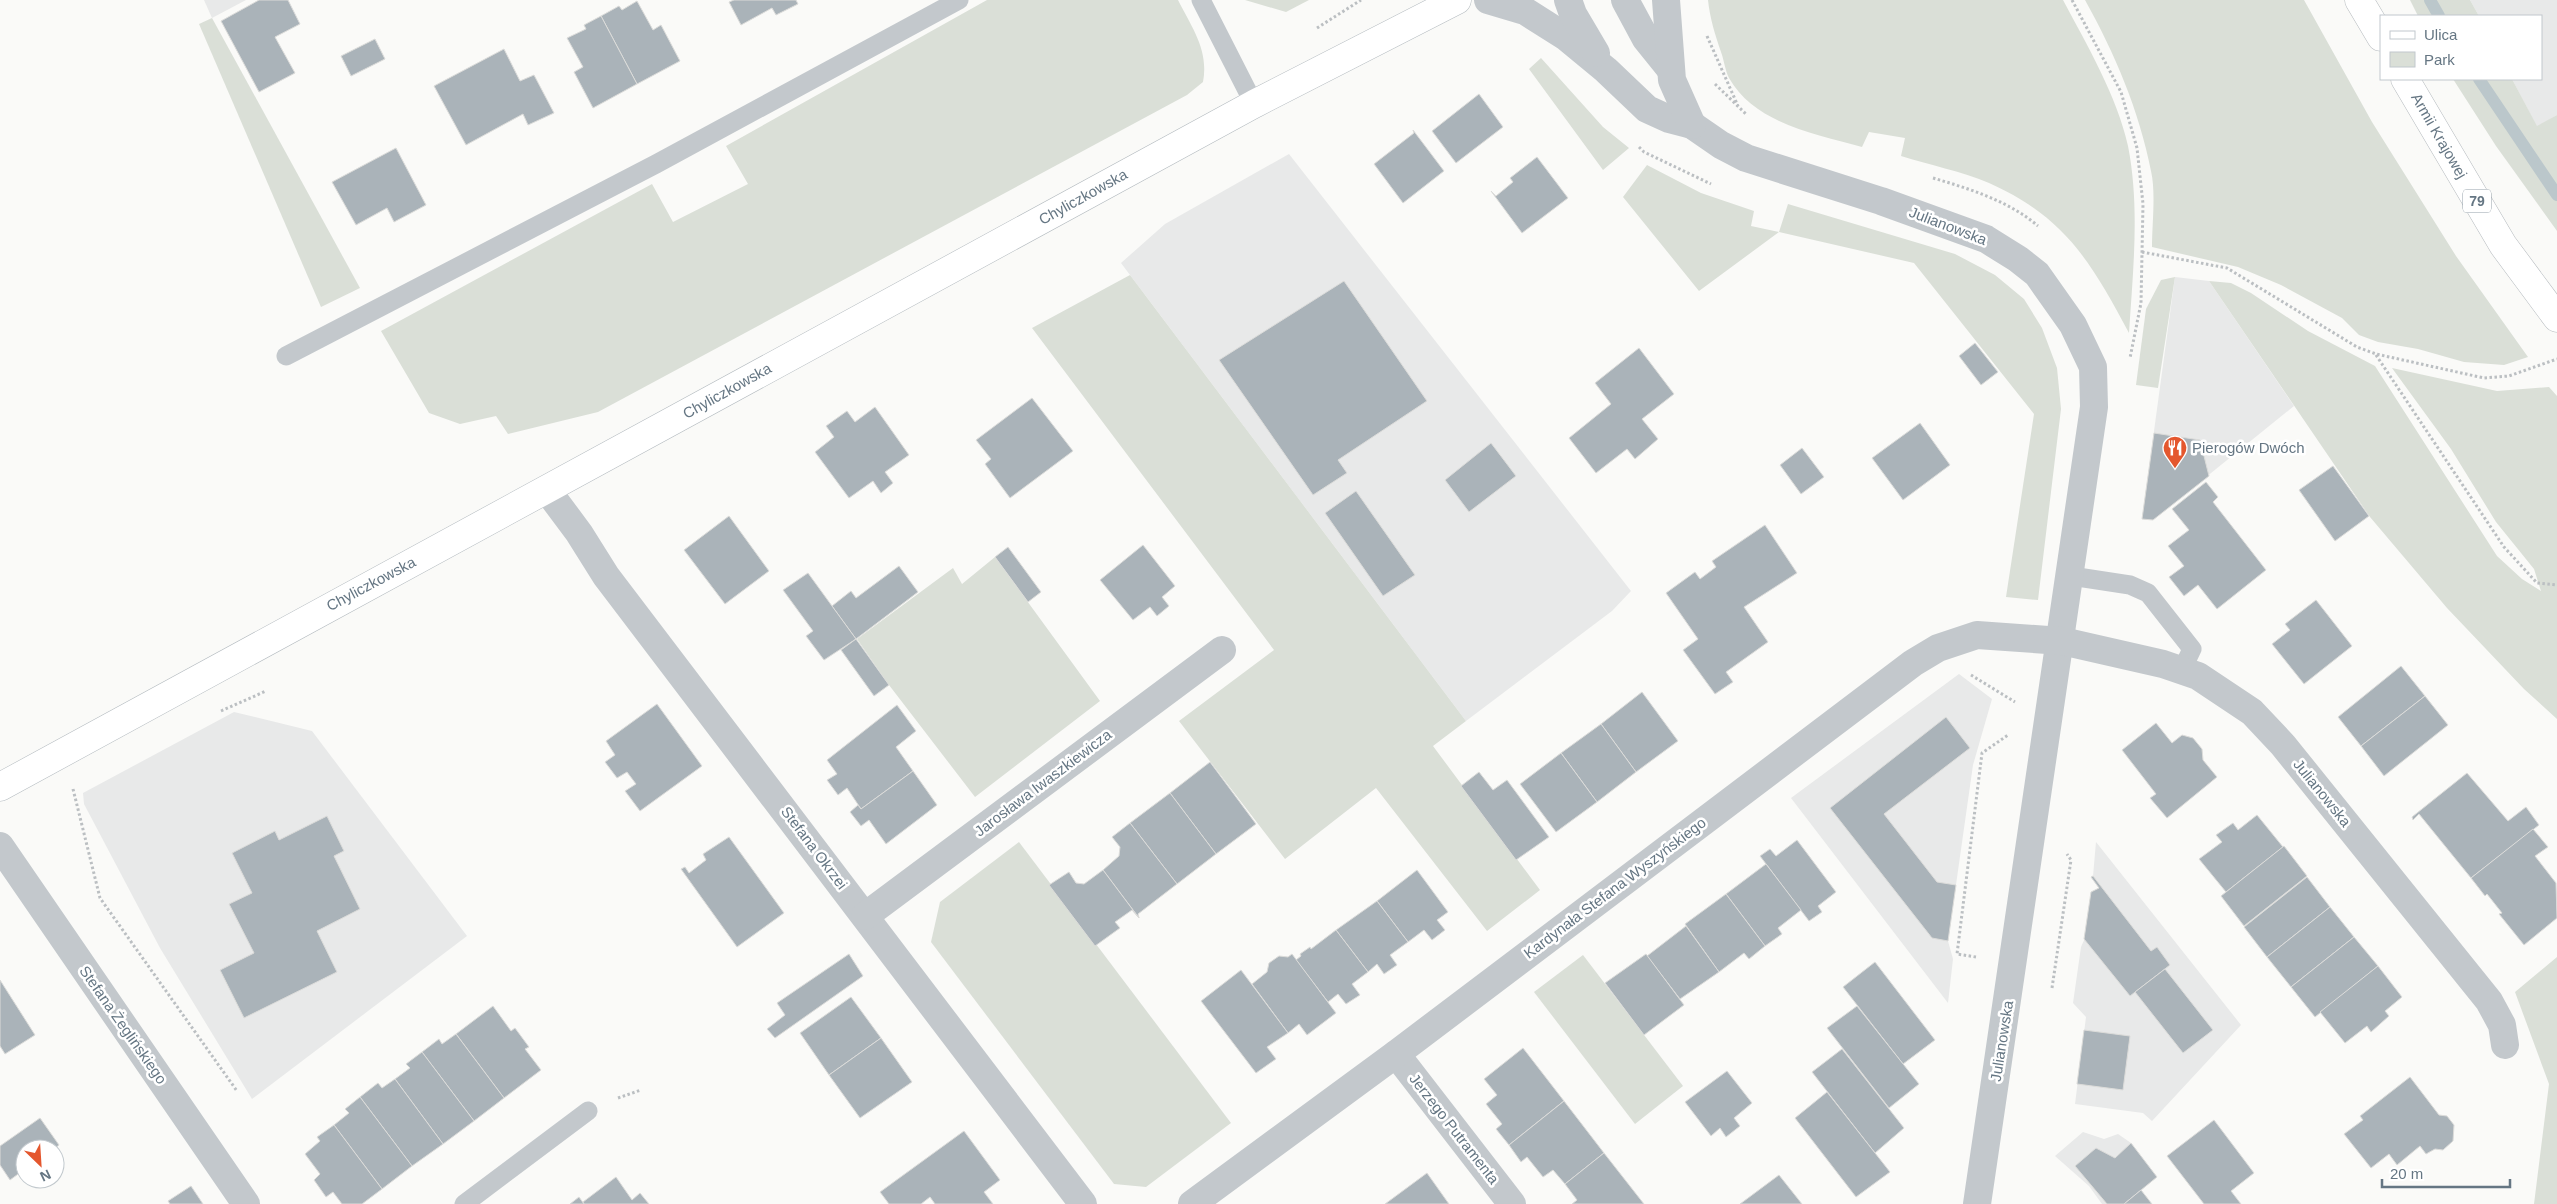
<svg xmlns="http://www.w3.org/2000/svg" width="2557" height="1204" viewBox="0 0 2557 1204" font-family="Arial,sans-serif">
  <rect width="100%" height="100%" fill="#fafaf8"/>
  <g fill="#e8e9e9">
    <polygon points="204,0 246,0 212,18"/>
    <polygon points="2470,0 2557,0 2557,115 2537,127 2512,79 2541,79 2541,16 2479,16"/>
    <polygon points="1289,154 1631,591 1612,611 1466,721 1121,263 1165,224"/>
    <polygon points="2175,277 2209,281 2294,406 2153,520 2142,519"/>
    <polygon points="1959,674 1992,699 1973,765 1948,941 1953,959 1948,1003 1791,798"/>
    <polygon points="234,712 312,731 467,936 252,1099 160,948 84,804 83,793"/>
    <polygon points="2096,842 2241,1025 2152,1121 2143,1113 2075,1104 2086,1017 2073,1003 2081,947 2085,938 2091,892 2099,888 2091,877 2093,876"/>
    <polygon points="2083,1132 2104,1139 2118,1134 2131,1143 2157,1177 2124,1204 2102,1204 2089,1186 2055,1156"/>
  </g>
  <g fill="#dadfd7">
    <path d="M987 0H1178C1192 28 1209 50 1203 82L1187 95 598 412 508 434 496 416 460 424 429 413 381 331 652 184 673 222 748 184 726 146Z"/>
    <polygon points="1245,0 1309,0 1286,12"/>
    <path d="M1708 0H2063C2087 45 2117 96 2128 146 2140 207 2133 271 2129 333 2091 262 2065 217 1989 183 1961 171 1929 165 1901 156L1905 138 1869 132 1862 147C1816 134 1755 124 1729 78 1725 70 1724 60 1721 52 1715 34 1710 19 1708 0Z"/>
    <path d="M2085 0H2304L2372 122 2456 256 2528 357 2504 365 2464 362 2418 349 2378 342 2359 335 2342 318 2281 285 2238 267 2152 247C2152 224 2156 193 2151 171 2139 110 2115 54 2085 0Z"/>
    <polygon points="2410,0 2470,0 2479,16 2418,16"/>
    <polygon points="212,18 360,288 321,307 199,24"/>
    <polygon points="1541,58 1603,127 1629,148 1603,170 1529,69"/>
    <polygon points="2453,79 2512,79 2537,126 2557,115 2557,231 2496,146"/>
    <polygon points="1647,165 1701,193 1754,211 1751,226 1779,232 1788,204 1955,254 1995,275 2024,299 2042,328 2057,368 2061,409 2038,600 2006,597 2034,414 1914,263 1779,232 1699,291 1623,197"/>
    <polygon points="1130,275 1466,721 1433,746 1540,890 1487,931 1376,788 1285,859 1179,721 1274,650 1032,328"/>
    <polygon points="2175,277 2158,388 2136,385 2146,309 2161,280"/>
    <polygon points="2209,281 2231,283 2251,293 2308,331 2375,366 2497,556 2522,579 2541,591 2534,569 2496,522 2451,449 2392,368 2497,391 2549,387 2557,396 2557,719 2524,689 2447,608 2370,517"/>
    <polygon points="995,557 1100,701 975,797 889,685 857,639 953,568 962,584"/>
    <polygon points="1019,842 1231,1123 1146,1187 1114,1184 931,942 940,902"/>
    <polygon points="1583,955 1683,1086 1635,1124 1534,992"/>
    <polygon points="2557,957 2557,1204 2534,1204 2549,1084 2515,992"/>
  </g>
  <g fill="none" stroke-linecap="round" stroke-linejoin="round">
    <g stroke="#bbc7cb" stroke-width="12">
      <polyline points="2430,0 2439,16"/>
      <polyline points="2479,79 2557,195"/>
    </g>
  </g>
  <g fill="#aab3b9" stroke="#dcdcda">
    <polygon points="259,0 288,0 300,24 275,37 295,73 259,92 221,21"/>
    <polygon points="734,0 796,0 798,4 776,15 772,8 741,25 729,2"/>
    <polygon points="637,1 653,30 661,25 680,61 637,84 601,16 619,6 622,10"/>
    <polygon points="601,16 637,84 593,108 574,72 583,67 567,38 586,29 584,25"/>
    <polygon points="375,39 385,59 351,76 341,56"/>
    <polygon points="504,49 520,81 534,75 554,113 528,125 523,114 466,145 434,86"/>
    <polygon points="1479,94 1503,127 1456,163 1432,131"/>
    <polygon points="1413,130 1444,171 1403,203 1374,164 1414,133"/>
    <polygon points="396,148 426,205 394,222 387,208 356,225 332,182"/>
    <polygon points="1537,157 1568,198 1522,233 1491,191 1496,196 1513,182 1510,178"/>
    <polygon points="1344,281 1427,401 1338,460 1347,473 1313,495 1219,360"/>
    <polygon points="1975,343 1998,372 1981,385 1959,356"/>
    <polygon points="1639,348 1674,394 1642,419 1658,439 1635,459 1627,449 1596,473 1569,438 1611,404 1595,383"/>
    <polygon points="1032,398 1073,451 1010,498 985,464 991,459 976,440"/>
    <polygon points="875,407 909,455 885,472 893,483 881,493 873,481 849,498 815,452 834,437 826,426 847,411 855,422"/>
    <polygon points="1920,423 1950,465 1903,500 1872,458"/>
    <polygon points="2154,433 2200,440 2209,476 2153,520 2142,519"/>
    <polygon points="1491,443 1516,476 1469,512 1445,480"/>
    <polygon points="1802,448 1824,477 1801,494 1780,465"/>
    <polygon points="2333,466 2369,516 2335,541 2299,490"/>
    <polygon points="2206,482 2218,497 2213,502 2266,570 2217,609 2198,585 2184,596 2169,577 2184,566 2168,546 2189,530 2172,509"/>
    <polygon points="1356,491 1415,575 1383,596 1325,513"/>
    <polygon points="729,516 769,571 725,604 684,550"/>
    <polygon points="1765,525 1797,573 1744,607 1768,642 1726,672 1733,682 1715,694 1683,650 1698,639 1666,593 1695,572 1700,579 1716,567 1712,561"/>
    <polygon points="1143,545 1175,586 1162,597 1169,606 1157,616 1150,607 1133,620 1100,580"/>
    <polygon points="1008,547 1041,592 1028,602 995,557"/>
    <polygon points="899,566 918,592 856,639 832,606 851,591 856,598"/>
    <polygon points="808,573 856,639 824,660 806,636 813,631 783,590"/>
    <polygon points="2316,600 2352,646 2304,684 2272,644 2290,630 2285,624"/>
    <polygon points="856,639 889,685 874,696 841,650"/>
    <polygon points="2401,666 2425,696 2361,746 2338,717"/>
    <polygon points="1642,692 1678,741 1636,772 1601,724"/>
    <polygon points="2425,696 2448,725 2384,776 2361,746"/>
    <polygon points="657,704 702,766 640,811 625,791 636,784 627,772 617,778 605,762 615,755 606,741"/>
    <polygon points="897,705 916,731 896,747 913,771 861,809 847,788 838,795 827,780 837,774 827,760"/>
    <polygon points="1946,717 1970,748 1884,814 1937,882 1956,885 1948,941 1932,938 1830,808"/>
    <polygon points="2156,723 2172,743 2182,735 2193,738 2202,749 2203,760 2217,777 2167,818 2150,798 2156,794 2122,750"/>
    <polygon points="1601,724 1636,772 1597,802 1561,753"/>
    <polygon points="1561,753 1597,802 1556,832 1520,784"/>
    <polygon points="1210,762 1256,824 1216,854 1170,793"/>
    <polygon points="913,771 937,805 886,844 869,820 861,826 850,812 858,805 861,809"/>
    <polygon points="1479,772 1493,790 1507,780 1549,837 1516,860 1461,786"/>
    <polygon points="2467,773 2508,821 2526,807 2539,825 2471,878 2419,814 2413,820 2412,817"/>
    <polygon points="1170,793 1216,854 1177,884 1130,823"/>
    <polygon points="2257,815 2283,847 2226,892 2199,859 2222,842 2216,835 2233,823 2238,830"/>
    <polygon points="327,816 344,851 334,856 360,909 317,931 337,972 244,1018 220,970 254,953 229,904 252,893 232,853 275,831 279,840"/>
    <polygon points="1130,823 1177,884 1138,914 1139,918 1103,870 1119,856 1120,847 1112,837"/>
    <polygon points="2533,829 2548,847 2535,856 2556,883 2557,918 2524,945 2499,914 2502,913 2487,894 2485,896 2471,878"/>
    <polygon points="729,837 784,913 737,947 681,869 685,867 689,873 706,860 703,854"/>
    <polygon points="1797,840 1836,892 1818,906 1822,912 1809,921 1760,856 1770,849 1776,856"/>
    <polygon points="2284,846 2307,876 2244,926 2221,896"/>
    <polygon points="1766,864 1801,910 1778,928 1782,934 1765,946 1726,894"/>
    <polygon points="1103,870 1139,918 1132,910 1115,922 1120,928 1095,946 1049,885 1069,872 1076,883 1084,884"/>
    <polygon points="1417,870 1448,912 1437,920 1445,930 1432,940 1424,930 1408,942 1377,901"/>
    <polygon points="2093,876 2151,951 2157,947 2170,965 2130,996 2084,939 2091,892 2099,888 2091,877"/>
    <polygon points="2307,877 2330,907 2267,957 2244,927"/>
    <polygon points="1726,894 1765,946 1749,959 1744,953 1719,972 1685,924"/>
    <polygon points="1377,901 1408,942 1390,955 1397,965 1384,974 1377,964 1368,972 1336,930"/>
    <polygon points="2330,907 2354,937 2291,987 2267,957"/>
    <polygon points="1686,926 1719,972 1680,999 1647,956"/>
    <polygon points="1336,930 1368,972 1352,984 1360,995 1346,1004 1338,994 1328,1002 1296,960 1301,956 1300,954 1310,947 1311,949"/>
    <polygon points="2354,937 2378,966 2315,1017 2291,987"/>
    <polygon points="849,954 863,976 775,1038 767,1029 785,1015 777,1003"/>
    <polygon points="1292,954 1336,1013 1307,1035 1299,1024 1288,1033 1252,984 1267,972 1269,963 1279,956 1288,957"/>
    <polygon points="1646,954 1684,1005 1644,1035 1605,983"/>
    <polygon points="1875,962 1935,1040 1903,1064 1843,987"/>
    <polygon points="2378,966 2402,997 2385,1011 2389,1016 2371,1032 2367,1026 2345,1043 2320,1012"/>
    <polygon points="2165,969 2213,1030 2183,1053 2135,992"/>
    <polygon points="1241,970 1288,1033 1267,1047 1276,1059 1256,1073 1201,1001"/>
    <polygon points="0,980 35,1035 5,1054 0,1046"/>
    <polygon points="851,997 881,1038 829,1075 800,1033"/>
    <polygon points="493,1006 511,1031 515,1028 529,1047 525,1049 541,1070 504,1098 456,1034"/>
    <polygon points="1857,1006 1919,1084 1889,1108 1827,1028"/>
    <polygon points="2084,1030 2130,1036 2123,1090 2077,1084"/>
    <polygon points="456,1034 504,1098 474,1121 422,1052 439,1039 442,1044"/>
    <polygon points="881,1038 912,1082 860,1118 829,1075"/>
    <polygon points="1523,1048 1564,1101 1509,1145 1496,1129 1502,1124 1486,1104 1497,1095 1484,1079"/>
    <polygon points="1842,1049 1904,1128 1875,1153 1812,1072"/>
    <polygon points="422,1052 474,1121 443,1144 395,1079 410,1068 406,1064"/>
    <polygon points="1727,1071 1752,1103 1734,1118 1740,1126 1726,1137 1720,1128 1711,1136 1685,1102"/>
    <polygon points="2410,1077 2439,1115 2447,1116 2454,1125 2453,1141 2443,1150 2435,1149 2426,1154 2420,1146 2397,1165 2389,1154 2371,1168 2344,1134 2363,1120 2360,1116"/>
    <polygon points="395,1079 443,1144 412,1166 360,1097 378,1083 382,1088"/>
    <polygon points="1827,1092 1890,1172 1856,1197 1795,1118"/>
    <polygon points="360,1097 412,1166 382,1189 334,1125 349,1113 345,1109"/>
    <polygon points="1564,1101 1604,1153 1565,1184 1553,1170 1543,1177 1527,1157 1521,1162 1509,1145"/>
    <polygon points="40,1118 59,1145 54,1149 25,1149 25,1169 10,1180 0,1165 0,1146"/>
    <polygon points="2214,1120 2254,1173 2231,1191 2241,1204 2204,1204 2167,1156"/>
    <polygon points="334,1125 382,1189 362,1204 342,1204 333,1192 326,1197 314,1180 320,1174 305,1154 320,1141 317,1137"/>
    <polygon points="964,1131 1000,1180 984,1192 993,1204 935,1204 930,1197 921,1204 889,1204 880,1192"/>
    <polygon points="2131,1143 2157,1177 2124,1204 2107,1204 2075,1166 2096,1148 2115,1158"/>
    <polygon points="1604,1153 1644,1204 1572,1204 1577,1200 1565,1184"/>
    <polygon points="1427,1173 1449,1204 1385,1204"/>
    <polygon points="1779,1175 1802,1204 1740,1204"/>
    <polygon points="616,1177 632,1200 640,1193 649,1204 584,1204 583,1202"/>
    <polygon points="191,1186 203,1204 170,1204 168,1201"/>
    <polygon points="2141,1190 2152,1204 2124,1204"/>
    <polygon points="579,1197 584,1204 570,1204"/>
  </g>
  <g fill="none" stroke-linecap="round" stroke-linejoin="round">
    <defs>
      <polyline id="secondary" points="0,787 1254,104 1457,0"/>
      <g id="primary">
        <polyline points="2359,0 2381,37"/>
        <polyline points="2405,79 2503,245 2557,318"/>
      </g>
    </defs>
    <use href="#secondary" stroke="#b3babf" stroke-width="29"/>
    <use href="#primary" stroke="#b5babe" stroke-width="29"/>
    <g stroke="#bbbfc2" stroke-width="3" stroke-dasharray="2.5 2.5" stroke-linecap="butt">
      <polyline points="2072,0 2121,92 2137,148 2143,204 2141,303 2130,358"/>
      <polyline points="1317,28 1361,0"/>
      <polyline points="1707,36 1738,106"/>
      <polyline points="1715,84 1747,115"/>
      <polyline points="1639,147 1644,152 1711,184"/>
      <path d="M1933 178C1970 189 2009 201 2038 226"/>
      <polyline points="2142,252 2227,268 2357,347 2376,354 2484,378 2509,376 2557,359"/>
      <polyline points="2376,355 2504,547 2537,583 2557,585"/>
      <polyline points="1971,675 2015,702"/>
      <polyline points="221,711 266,691"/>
      <polyline points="73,789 100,898 237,1091"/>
      <polyline points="1976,957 1957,954 1982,753 2008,735"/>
      <polyline points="2052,988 2071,860 2067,854"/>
      <polyline points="618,1098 641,1090"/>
    </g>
    <g stroke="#c3c8cc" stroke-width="19">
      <polyline points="1201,0 1254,104"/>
      <polyline points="286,356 656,164 959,0"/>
      <polyline points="2071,576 2130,585 2148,593 2192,649 2182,670"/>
      <polyline points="464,1204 588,1111"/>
    </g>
    <g stroke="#c3c8cc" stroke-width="28">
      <polyline points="1488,0 1525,11 1566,37 1606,70 1647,109 1669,119 1692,125 1721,145 1746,158 1881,201 1986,239 2018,259 2037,274 2073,325 2093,367 2094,407 1977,1204"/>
      <polyline points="1568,0 1573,14 1596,53"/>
      <polyline points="1625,0 1646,39 1671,70"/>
      <polyline points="1666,0 1672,80 1692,125"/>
      <polyline points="547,490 579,533 606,576 1083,1204"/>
      <polyline points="0,846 246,1204"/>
      <polyline points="865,916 1222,650"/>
      <polyline points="1396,1054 1512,1204"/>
      <polyline points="1192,1204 1396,1054 1913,663 1938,648 1977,635 2062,641 2163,664 2198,676 2252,712 2283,745 2489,1001 2502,1025 2505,1045"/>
    </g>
    <use href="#secondary" stroke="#fff" stroke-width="28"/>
    <use href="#primary" stroke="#fff" stroke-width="28"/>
  </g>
  <defs>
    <symbol id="restaurant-pin" viewBox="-11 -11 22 30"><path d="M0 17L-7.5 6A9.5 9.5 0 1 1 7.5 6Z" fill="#e4572e" stroke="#fff"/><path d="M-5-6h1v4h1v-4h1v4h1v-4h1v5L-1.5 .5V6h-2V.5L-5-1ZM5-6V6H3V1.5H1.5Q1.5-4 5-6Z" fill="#fff"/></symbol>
  </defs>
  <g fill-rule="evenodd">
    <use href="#restaurant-pin" x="2161" y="434" width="28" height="38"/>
  </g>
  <g text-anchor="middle" stroke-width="5" stroke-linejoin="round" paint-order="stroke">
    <rect fill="#fff" stroke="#939fa8" stroke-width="1" x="2463" y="189.5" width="28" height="23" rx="4"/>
    <g font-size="14" font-weight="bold" fill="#657683">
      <text x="2477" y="206">79</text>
    </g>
    <g font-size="15" fill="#657683" stroke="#fff">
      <text transform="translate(2439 136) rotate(60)" y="5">Armii Krajowej</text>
      <text transform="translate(1083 197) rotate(-29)" y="5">Chyliczkowska</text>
      <text transform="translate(1948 226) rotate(21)" y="5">Julianowska</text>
      <text transform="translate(727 391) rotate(-29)" y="5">Chyliczkowska</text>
      <text transform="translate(371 584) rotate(-28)" y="5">Chyliczkowska</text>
      <text transform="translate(1043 783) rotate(-37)" y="5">Jarosława Iwaszkiewicza</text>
      <text transform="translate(2322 793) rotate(51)" y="5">Julianowska</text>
      <text transform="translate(814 848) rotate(53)" y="5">Stefana Okrzei</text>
      <text transform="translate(1615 888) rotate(-37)" y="5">Kardynała Stefana Wyszyńskiego</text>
      <text transform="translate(123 1025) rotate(55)" y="5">Stefana Żeglińskiego</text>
      <text transform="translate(2002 1041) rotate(-81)" y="5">Julianowska</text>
      <text transform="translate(1454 1129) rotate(52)" y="5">Jerzego Putramenta</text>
    </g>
    <g font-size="15" fill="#657683" stroke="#fff" text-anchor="start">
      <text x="2192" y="453">Pierogów Dwóch</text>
    </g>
  </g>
  <rect x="2380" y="15" width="162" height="65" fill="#ffffff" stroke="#c1c8cd"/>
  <rect x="2390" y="31" width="25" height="8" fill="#ffffff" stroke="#c1c8cd"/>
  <text x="2424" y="40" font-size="15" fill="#657683">Ulica</text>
  <rect x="2390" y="52" width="25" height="15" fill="#dadfd7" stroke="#c1c8cd"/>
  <text x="2424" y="65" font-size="15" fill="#657683">Park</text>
  <g transform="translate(40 1164) rotate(155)"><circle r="24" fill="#ffffff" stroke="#c1c8cd"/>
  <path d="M0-4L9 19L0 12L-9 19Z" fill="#e4572e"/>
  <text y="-8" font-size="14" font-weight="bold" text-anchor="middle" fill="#657683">N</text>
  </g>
  <path d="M2382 1179v8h128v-8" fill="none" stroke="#657683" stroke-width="2.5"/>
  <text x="2390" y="1179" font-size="15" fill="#657683" stroke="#ffffff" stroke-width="4" paint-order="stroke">20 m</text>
</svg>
